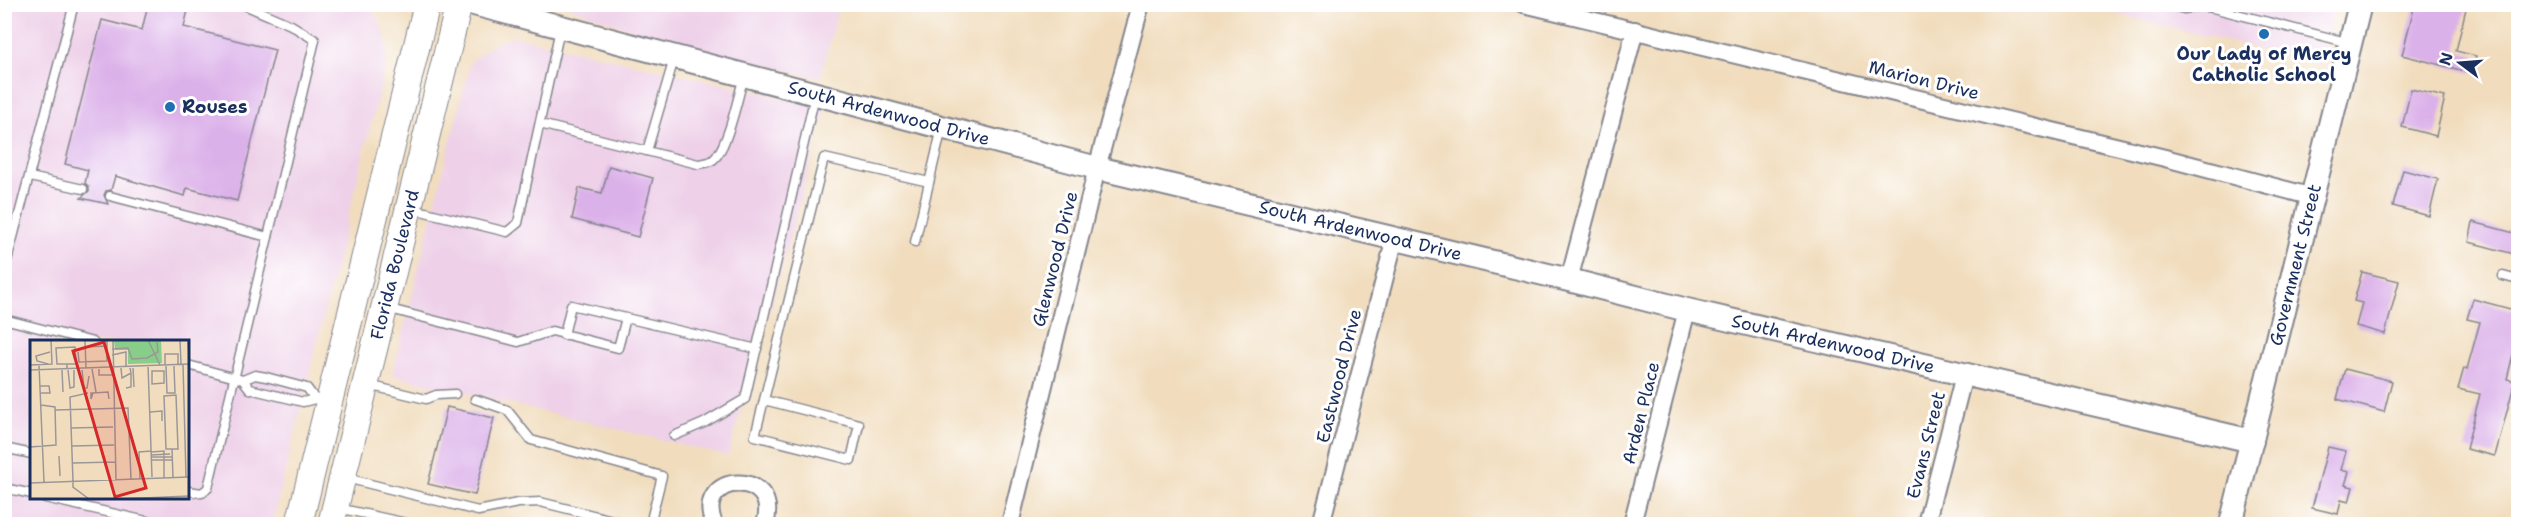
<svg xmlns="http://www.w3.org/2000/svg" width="2523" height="529" viewBox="0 0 2523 529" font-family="'Shantell Sans',sans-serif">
  <rect width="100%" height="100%" fill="#fff"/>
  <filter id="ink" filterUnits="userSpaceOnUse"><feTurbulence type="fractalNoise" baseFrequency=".0167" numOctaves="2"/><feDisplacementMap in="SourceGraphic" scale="12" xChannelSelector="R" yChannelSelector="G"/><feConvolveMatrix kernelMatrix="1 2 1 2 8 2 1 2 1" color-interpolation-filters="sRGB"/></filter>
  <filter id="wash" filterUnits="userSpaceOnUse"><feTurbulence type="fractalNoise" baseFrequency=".008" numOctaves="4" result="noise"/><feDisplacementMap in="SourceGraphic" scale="24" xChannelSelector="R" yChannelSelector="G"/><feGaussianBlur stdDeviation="1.35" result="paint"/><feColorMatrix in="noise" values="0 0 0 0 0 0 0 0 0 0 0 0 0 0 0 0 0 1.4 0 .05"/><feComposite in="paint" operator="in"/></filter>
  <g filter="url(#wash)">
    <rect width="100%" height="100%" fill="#f1ddbe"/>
    <g fill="#eed0e8" fill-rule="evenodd">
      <path d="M4 5H369L381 24 385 35 387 53 384 71 272 524H5ZM32 342H188V498H32Z"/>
      <polygon points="564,5 839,5 820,78 658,39"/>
      <polygon points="2080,5 2335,5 2320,64"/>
      <polygon points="513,36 826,108 728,456 392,375 471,61 489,47"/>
    </g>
    <g id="blocks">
      <g fill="#dbb1e9">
        <polygon points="148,4 189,6 184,27 275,50 237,201 187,188 185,196 115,176 111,190 106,191 104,195 108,204 81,198 89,191 89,187 85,183 88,170 65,164 102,20 142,30"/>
        <polygon points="2415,4 2467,4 2456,51 2476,56 2472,73 2402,55"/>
        <polygon points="2411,89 2445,97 2436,136 2402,127"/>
        <polygon points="609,166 653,178 638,237 572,219 579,188 602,193"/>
        <polygon points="2403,170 2438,179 2429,216 2393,206"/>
        <polygon points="2473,222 2518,234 2518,255 2469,242"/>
        <polygon points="2362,272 2399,281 2385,334 2356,326 2362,303 2354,301"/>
        <polygon points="2473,299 2518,311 2518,334 2507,379 2515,381 2495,456 2466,449 2480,394 2458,389 2464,368 2467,369 2480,322 2467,319"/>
        <polygon points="2345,369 2392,381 2384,412 2337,399"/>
        <polygon points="447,407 494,418 475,495 428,484"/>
        <polygon points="2328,447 2346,451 2341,470 2349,472 2345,485 2353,487 2349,502 2341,500 2338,514 2312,508"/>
      </g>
    </g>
  </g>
  <g filter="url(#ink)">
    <use href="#blocks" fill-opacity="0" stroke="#86868e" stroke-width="1.5"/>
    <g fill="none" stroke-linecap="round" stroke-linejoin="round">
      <defs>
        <g id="lane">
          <polyline points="2165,4 2184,9 2200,6 2213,8 2350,43"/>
          <path d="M540 124 698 164C705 163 711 163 716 157 729 141 738 97 744 76"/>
          <polyline points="647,151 674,59"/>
          <polyline points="30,177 83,189"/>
          <polyline points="110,196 268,237"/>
          <polyline points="413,209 507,232 518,223 560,29"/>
          <polyline points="915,242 942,128"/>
          <polyline points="4,272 74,4"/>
          <polyline points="2503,276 2518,280"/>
          <polyline points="386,308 518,342 552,331 618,348 626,318 757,349"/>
          <polyline points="4,319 93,342"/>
          <polyline points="564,335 571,305 626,318"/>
          <polyline points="188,365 243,380 250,389 303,402 315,399 325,401"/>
          <polyline points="243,380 255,375 266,377 307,388 315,399"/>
          <polyline points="368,385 426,399 436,395 455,394"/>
          <polyline points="475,399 507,410 531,440 662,476 650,524"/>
          <polyline points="764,400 859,424 851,460 755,436 764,400 824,158 929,182"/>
          <polyline points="674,436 704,423 745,399 815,95"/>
          <polyline points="4,448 32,454"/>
          <polyline points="346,478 478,511 518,503 540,502 629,524"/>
          <polyline points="4,488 32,494"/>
          <polyline points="188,491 202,493 208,488 315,40 291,25 242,4"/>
          <polyline points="45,498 160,524"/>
          <polyline points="338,508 411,524"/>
        </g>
        <g id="street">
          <polyline points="1524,4 2165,158 2313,197"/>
          <polyline points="1569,280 1635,30"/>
          <path d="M714 524C692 472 782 468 765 524"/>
          <polyline points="1010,524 1097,168 1141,4"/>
          <polyline points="1321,524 1395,238"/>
          <polyline points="1632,524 1687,310"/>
          <polyline points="1926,524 1964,375"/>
        </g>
        <g id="secondary">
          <path id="s1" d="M474 4 1097 168 1569 280 1687 310 2252 441"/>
          <path id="s2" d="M2231 524 2360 4"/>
        </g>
        <g id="primary">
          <polyline points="299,524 427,4"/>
          <path id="s3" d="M331 524 459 4"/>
        </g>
      </defs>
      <use href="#lane" stroke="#86868e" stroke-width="11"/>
      <use href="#street" stroke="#86868e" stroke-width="20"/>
      <use href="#secondary" stroke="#86868e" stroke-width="26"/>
      <use href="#primary" stroke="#86868e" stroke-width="28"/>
      <use href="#lane" stroke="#fff" stroke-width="8"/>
      <use href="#street" stroke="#fff" stroke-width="16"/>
      <use href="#secondary" stroke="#fff" stroke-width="22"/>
      <use href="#primary" stroke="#fff" stroke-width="26"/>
    </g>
  </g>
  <g fill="#1f6fb2" stroke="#fff" stroke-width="2">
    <circle cx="2264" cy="34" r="6"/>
    <circle cx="170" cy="107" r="6"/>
  </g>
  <g text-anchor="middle" stroke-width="6" stroke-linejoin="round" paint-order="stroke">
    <g font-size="18" font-weight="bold" fill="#1b2f5e" stroke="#fff">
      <text x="2264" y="60">Our Lady of Mercy<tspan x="2264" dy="21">Catholic School</tspan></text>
      <text x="182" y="113" text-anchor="start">Rouses</text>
    </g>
    <g font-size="18" fill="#1b2f5e" stroke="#fff">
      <text transform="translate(1924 80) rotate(14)" y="6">Marion Drive</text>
      <text dy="6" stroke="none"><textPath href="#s1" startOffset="429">South Ardenwood Drive</textPath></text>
      <text dy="6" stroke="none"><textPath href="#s1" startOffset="915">South Ardenwood Drive</textPath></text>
      <text transform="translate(1055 259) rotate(-76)" y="6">Glenwood Drive</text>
      <text dy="6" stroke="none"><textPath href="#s3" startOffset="267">Florida Boulevard</textPath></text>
      <text dy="6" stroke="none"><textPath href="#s2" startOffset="267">Government Street</textPath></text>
      <text dy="6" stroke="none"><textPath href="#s1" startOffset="1401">South Ardenwood Drive</textPath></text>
      <text transform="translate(1339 376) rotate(-76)" y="6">Eastwood Drive</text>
      <text transform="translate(1641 413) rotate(-76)" y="6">Arden Place</text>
      <text transform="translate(1926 445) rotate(-76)" y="6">Evans Street</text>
    </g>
  </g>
  <g transform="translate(30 340)">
    <rect width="159" height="159" fill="#f1ddbe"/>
    <path d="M84 0H131L132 23 98 24V10H85Z" fill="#88ce88"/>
    <path fill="none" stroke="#9b9798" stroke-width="1.5" d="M83 0 86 140M118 0 130 25M150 0 151 24M158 0 159 18M55 1 56 28M55 7 77 6M82 9 98 8 102 19 117 18 128 12 127 2M48 12 49 22 77 21V0M82 15 96 12V26M18 24 7 21 6 16 20 12M37 24H46L45 7 26 8 27 24H37V28M153 24 156 137M0 25 22 24 21 0M9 25 14 142M118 25 122 137M135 25V14H148V24M136 26 137 53H145L144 26M91 28 92 38 101 33 100 28M103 28 104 47M62 29 66 52M69 29V35H82M0 30 159 24M32 30 33 52M38 30 40 48 44 47V30M52 30 54 48H57L59 36M122 31H134V43L122 44ZM10 46H19L20 53H11M96 48 101 47V33M63 53 61 59V53H63L78 52 79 59M146 55 148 109H136L134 56ZM25 70 98 68 101 139M120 72 132 71V81M41 88 83 87M42 106 84 105M0 107 26 105 25 67 11 65M142 109 143 138M121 112 134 111V120H122M121 115 140 114M29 116 30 136M121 117H142M43 123 85 122M134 138V120H143M110 139 109 112 121 111M43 141 40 57 58 53 54 54M43 141V147L59 159M0 143 159 137M89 159 159 156"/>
    <path fill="#d62828" fill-opacity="0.15" stroke="#d62828" stroke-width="3" d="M74 2 116 148 85 157 43 11Z"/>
    <rect width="159" height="159" fill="none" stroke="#1b2f5e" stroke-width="3"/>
  </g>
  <rect width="2523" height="529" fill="none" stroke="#fff" stroke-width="24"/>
  <g transform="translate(2460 63) rotate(286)" stroke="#ffffff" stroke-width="4.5" paint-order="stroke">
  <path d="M0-4.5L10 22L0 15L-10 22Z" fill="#1b2f5e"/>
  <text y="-9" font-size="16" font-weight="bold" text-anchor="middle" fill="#1b2f5e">N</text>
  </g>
</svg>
